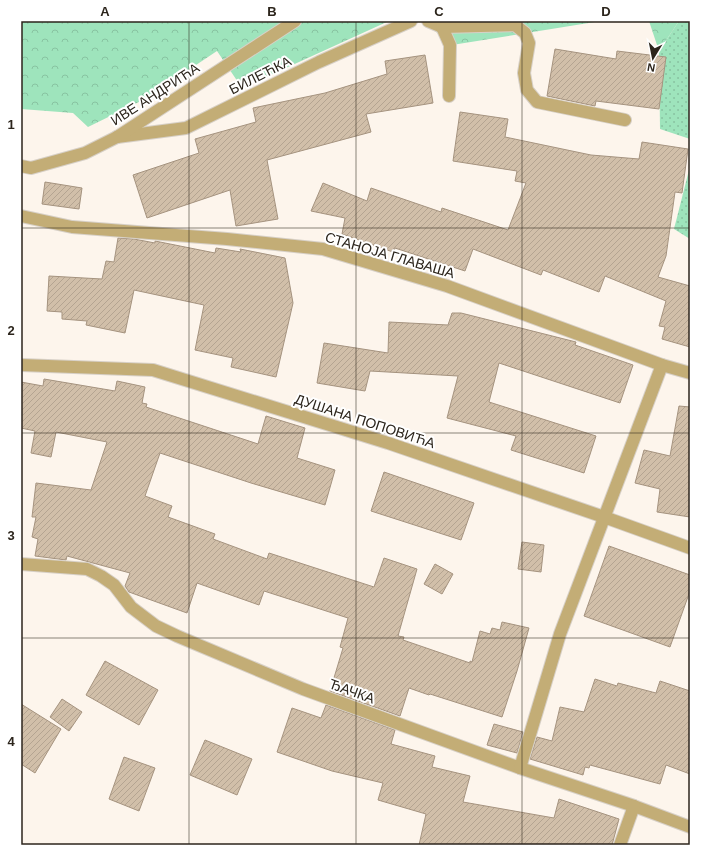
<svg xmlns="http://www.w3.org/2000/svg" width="711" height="866" viewBox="0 0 711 866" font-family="Arial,sans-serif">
  <defs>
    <pattern id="grass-dots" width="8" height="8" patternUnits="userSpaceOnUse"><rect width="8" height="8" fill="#9ee4bc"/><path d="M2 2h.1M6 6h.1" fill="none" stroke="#88c3a1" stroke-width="1.8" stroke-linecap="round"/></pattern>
    <pattern id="forest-crowns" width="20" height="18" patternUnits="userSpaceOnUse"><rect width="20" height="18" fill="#9ee4bc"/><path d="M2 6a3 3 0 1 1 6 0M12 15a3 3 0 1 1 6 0" fill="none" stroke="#88c3a1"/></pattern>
    <pattern id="building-hatch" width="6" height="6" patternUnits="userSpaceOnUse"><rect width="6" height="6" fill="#d1bfa9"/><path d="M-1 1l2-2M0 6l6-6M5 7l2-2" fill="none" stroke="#b4a491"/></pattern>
  </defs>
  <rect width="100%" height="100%" fill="#fdf5ec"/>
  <g fill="url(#grass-dots)">
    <polygon points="679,21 690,21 690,139 660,129 659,51"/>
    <polygon points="690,166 690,239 674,229"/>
  </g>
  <g fill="url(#forest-crowns)">
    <polygon points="21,21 389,21 242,88 217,51 145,99 88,127 73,113 21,109"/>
    <polygon points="423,21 601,21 452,45"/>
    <polygon points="649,21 679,21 659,51"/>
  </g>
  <g fill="url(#building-hatch)" stroke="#a5937f">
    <polygon points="555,49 616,59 617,51 666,57 659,109 596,101 595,106 547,96"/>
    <polygon points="425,55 433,103 366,114 371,132 267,160 278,219 236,226 230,190 147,218 133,175 199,153 195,139 256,122 253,108 325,93 387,74 385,61"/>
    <polygon points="460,112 508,119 505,137 591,155 639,159 642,142 688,149 682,193 675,192 666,256 658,277 690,286 690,347 662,339 665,327 659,326 666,301 605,276 599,292 543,270 541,275 473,249 465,271 395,248 393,252 342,234 345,218 311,211 323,183 367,201 371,188 441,212 442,208 508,230 526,183 515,181 517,171 453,161"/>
    <polygon points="45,182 82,188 79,209 42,204"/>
    <polygon points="118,238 134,239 155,243 155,241 215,253 216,248 241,252 240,249 285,258 293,303 276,377 231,367 233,358 195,350 204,305 134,290 125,333 86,325 87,321 62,319 62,312 47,311 49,276 102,279 106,261 114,262"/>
    <polygon points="452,313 461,313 576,342 575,345 633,365 620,403 499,363 489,402 596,436 584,473 511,450 516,436 447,418 458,376 370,371 365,391 317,383 324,343 388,353 389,322 448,325"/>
    <polygon points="44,379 115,391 117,381 145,387 142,403 147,404 146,407 258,444 266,416 305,428 297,458 335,470 325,505 251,483 160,453 145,496 172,506 168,517 215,534 213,539 267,559 269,553 374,587 384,558 417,569 398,636 404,637 403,640 470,663 470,661 472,662 480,631 490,634 492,628 500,630 502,622 529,628 517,671 502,717 430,694 429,695 409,688 400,716 330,691 343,648 340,647 348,618 264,591 259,605 197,583 187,613 129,592 125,586 130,573 67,556 66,560 35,556 38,539 32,537 36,517 32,517 36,483 91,490 107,442 56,432 51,457 31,453 35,431 21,428 21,382 43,386"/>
    <polygon points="679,406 690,407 690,517 657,512 660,489 635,483 644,450 670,456"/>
    <polygon points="384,472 474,503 461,540 371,511"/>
    <polygon points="522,542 544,545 541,572 518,569"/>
    <polygon points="609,546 690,575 690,591 670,647 584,616"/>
    <polygon points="435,564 453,574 442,594 424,584"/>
    <polygon points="105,661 158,690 139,725 86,695"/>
    <polygon points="595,679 617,686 618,683 656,693 660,681 690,691 690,774 666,765 660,784 590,765 589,768 585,767 583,775 530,759 537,737 552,741 560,707 584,712"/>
    <polygon points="62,699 82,712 69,731 50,717"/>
    <polygon points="21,704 61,729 35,773 21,764"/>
    <polygon points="326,705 395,730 391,744 435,756 432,767 470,776 463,802 554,818 559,799 619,819 612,845 419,845 426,814 378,800 383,783 332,771 277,752 292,708 321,718"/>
    <polygon points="494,724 523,732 517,753 487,745"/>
    <polygon points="205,740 252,759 237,795 190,775"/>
    <polygon points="124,757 155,768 139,811 109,799"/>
  </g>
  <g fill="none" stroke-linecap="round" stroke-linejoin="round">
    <defs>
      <g id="minor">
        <polyline points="428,21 442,27 515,25 525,33 529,43 524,73 527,90 537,102 625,120"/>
        <polyline points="442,27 450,45 449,96"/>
        <polyline points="117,137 186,128 319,62 411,21"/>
        <polyline points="21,166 31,168 85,153 117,137 295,21"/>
        <polyline points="21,216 72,227 227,239 323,249 447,286 662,365 690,373"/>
        <polyline points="21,365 153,370 388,443 604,517 690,548"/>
        <polyline points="21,564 87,569 101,576 114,585 131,607 156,626 177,636 303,689 520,768 634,806 690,827"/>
        <polyline points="520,768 560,634 662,365"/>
        <polyline points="620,845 634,806"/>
      </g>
    </defs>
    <use href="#minor" stroke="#d7d0c7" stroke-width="14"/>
    <use href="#minor" stroke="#c3ad76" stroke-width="12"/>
  </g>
  <path fill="none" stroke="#2c251c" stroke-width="1" stroke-opacity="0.55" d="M189 21V845M356 21V845M522 21V845M21 228H690M21 433H690M21 638H690"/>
  <g text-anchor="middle" stroke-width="4" stroke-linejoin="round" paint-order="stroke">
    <g font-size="14" fill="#2c251c" stroke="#fff">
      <text transform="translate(260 75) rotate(-27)" y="5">БИЛЕЋКА</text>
      <text transform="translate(155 94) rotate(-33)" y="5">ИВЕ АНДРИЋА</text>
      <text transform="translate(390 255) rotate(16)" y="5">СТАНОЈА ГЛАВАША</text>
      <text transform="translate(365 421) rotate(18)" y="5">ДУШАНА ПОПОВИЋА</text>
      <text transform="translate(352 691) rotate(20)" y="5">ЂАЧКА</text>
    </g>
  </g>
  <rect width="711" height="866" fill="none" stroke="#ffffff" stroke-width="44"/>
  <g transform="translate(653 58) rotate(190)" stroke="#ffffff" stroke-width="3" paint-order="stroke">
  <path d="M0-3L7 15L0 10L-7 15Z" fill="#2c251c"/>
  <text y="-6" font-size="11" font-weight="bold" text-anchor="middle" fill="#2c251c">N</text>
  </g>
  <rect x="22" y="22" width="667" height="822" fill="none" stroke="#2c251c" stroke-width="1.5"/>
  <g font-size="13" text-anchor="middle" font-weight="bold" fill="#2c251c">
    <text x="105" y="16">A</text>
    <text x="272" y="16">B</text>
    <text x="439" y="16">C</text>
    <text x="606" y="16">D</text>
    <text x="11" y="129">1</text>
    <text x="11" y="335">2</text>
    <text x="11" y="540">3</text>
    <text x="11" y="746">4</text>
  </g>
</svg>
